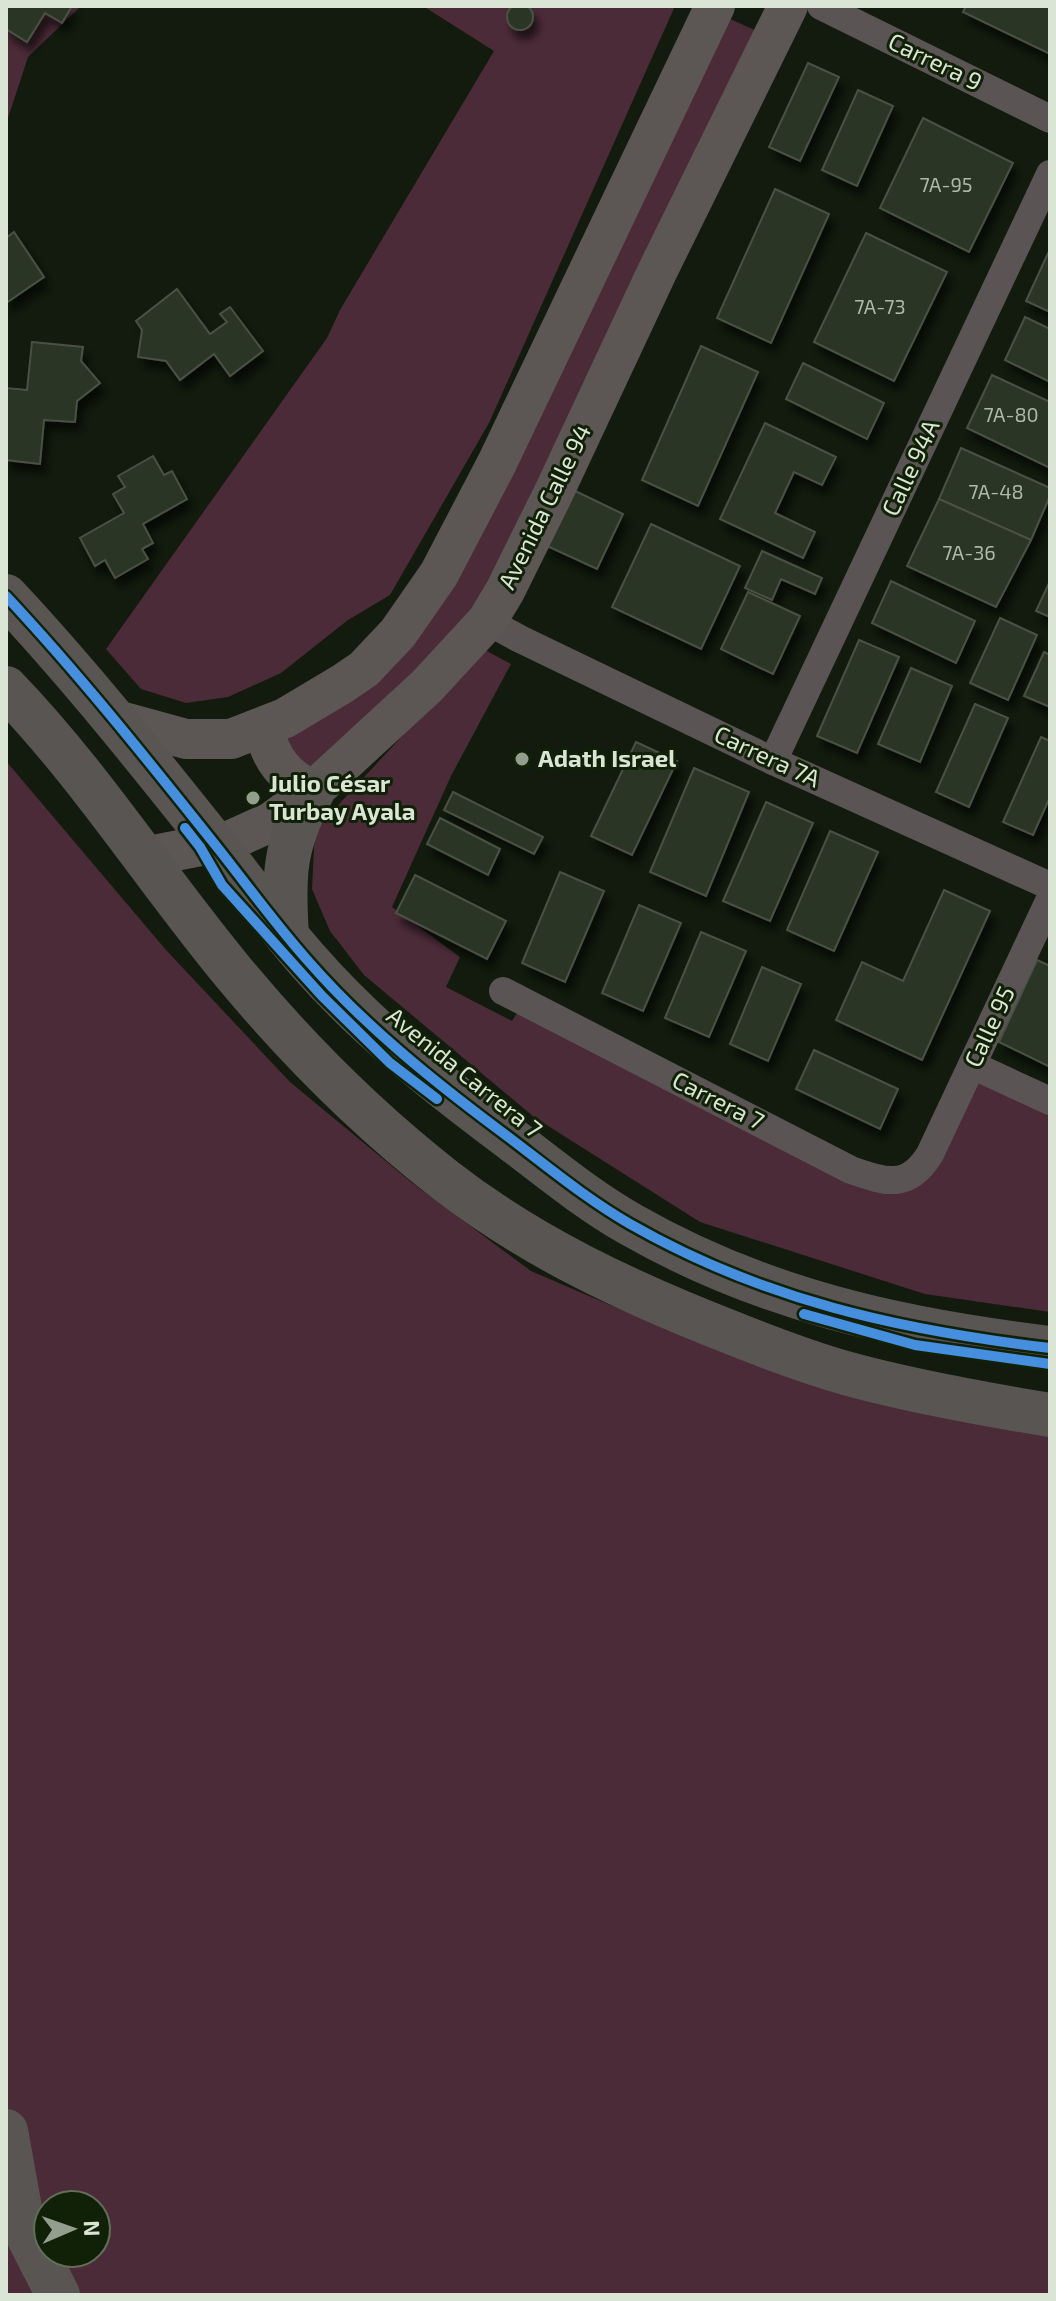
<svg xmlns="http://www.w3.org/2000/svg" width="1056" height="2301" viewBox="0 0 1056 2301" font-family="'Exo 2',sans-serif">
  <defs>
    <filter id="shadow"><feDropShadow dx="5" dy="9" stdDeviation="4" flood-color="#0009"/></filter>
  </defs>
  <rect width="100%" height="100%" fill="#121b0d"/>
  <g fill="#4c2b38" fill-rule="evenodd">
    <polygon points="6,6 81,6 28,57 6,124"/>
    <polygon points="423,6 675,6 489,423 390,595 348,620 281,673 228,697 186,703 141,689 106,649 327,338 340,310 494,51"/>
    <polygon points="728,18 759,32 525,523 466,623 311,768 301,761 284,739 352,698"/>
    <polygon points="483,649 511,664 451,776 392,907 460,957 446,987 512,1021 524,1002 851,1170 909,1178 972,1065 1050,1101 1050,1312 925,1294 700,1222 534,1117 364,975 330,931 312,889 315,830"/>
    <path d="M6 761 166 950 290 1082 411 1182 531 1271 624 1311 793 1374 933 1414 1050 1437V2295H6ZM48 2205H96V2253H48Z"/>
  </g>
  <g fill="#2b3425" stroke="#4a5145" stroke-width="2" filter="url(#shadow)">
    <circle cx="520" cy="17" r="13"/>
    <polygon points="6,6 72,6 62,23 45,13 27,42 6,29"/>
    <polygon points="966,6 1050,6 1050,54 963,12"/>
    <polygon points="808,63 839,77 800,161 769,147"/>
    <polygon points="858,90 893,106 857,186 822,170"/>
    <polygon points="923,118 1013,163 969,252 880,208"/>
    <polygon points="775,189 829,214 771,343 717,318"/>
    <polygon points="14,232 44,277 6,303 6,238"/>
    <polygon points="866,233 947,272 894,381 814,342"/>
    <polygon points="1050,249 1050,312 1026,301"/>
    <polygon points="177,289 210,334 227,322 220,314 230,307 263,351 230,376 214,354 180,380 166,361 138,357 142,330 136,321"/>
    <polygon points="1025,317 1050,329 1050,382 1005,360"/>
    <polygon points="32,342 83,347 81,361 100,383 77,401 75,422 44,420 40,464 6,460 6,388 27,390"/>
    <polygon points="701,346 758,372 698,506 642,480"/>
    <polygon points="803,363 884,403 867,439 786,399"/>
    <polygon points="992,375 1050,402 1050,468 967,428"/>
    <polygon points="765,423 836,457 822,485 794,472 775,513 815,532 803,558 720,519"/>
    <polygon points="961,448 1050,488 1050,496 1031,540 939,499"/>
    <polygon points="153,456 164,475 172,471 187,499 143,524 153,543 142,549 148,559 115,578 105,560 95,566 80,538 124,513 113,494 125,487 118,476"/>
    <polygon points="571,489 623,514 597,569 545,545"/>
    <polygon points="939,499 1031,540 996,607 907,566"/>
    <polygon points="651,524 740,566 701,649 612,607"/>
    <polygon points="762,551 822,578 815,594 781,579 772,600 745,588"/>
    <polygon points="891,581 975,621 956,663 872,623"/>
    <polygon points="1050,581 1050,617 1036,611"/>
    <polygon points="748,592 800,616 773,674 721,649"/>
    <polygon points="1000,618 1037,635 1008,700 970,683"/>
    <polygon points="859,640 899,657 857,753 817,736"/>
    <polygon points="1044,652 1050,655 1050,707 1024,696"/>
    <polygon points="911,668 952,686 920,762 878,744"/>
    <polygon points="975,704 1008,718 969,807 936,792"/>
    <polygon points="1041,737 1050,741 1050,797 1033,835 1003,822"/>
    <polygon points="636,742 677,761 632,855 591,836"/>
    <polygon points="694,768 749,792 706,896 650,872"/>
    <polygon points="453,792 543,837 534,854 444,810"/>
    <polygon points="766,802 813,823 770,921 723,901"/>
    <polygon points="440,818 500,849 488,875 427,844"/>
    <polygon points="830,831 878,852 834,951 787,930"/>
    <polygon points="560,872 604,891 565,982 522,963"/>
    <polygon points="415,875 506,921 487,959 396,913"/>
    <polygon points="944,890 990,911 922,1060 836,1020 862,962 903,981"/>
    <polygon points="639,905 681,923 643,1011 602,993"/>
    <polygon points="701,932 746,951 709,1037 665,1018"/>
    <polygon points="1037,960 1050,966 1050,1067 999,1042"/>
    <polygon points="762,967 801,984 768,1061 730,1044"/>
    <polygon points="814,1050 898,1089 880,1129 796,1089"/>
  </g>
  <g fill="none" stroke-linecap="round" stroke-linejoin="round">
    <g stroke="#5a5455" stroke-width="28">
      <polyline points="821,6 1050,119"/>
      <polyline points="487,621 520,639 773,761 1050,886"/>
      <polyline points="773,761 1050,174"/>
      <path d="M503 991 851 1170C886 1182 908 1190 930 1154L1050 899"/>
      <polyline points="972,1065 1050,1101"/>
    </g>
    <g stroke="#5c5655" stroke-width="40">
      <polyline points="113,719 186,739 231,739 285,718 342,684 364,669 398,633 439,574 497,463 715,6"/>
      <path d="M264 728C270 759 285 777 313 791"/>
      <polyline points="144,857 231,840 271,822 313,791 427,686 487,621 505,591 554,492 657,272 788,6"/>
    </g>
    <g stroke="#595553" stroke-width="44">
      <path d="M6 596C79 674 146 758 213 842 245 882 275 924 309 962 364 1025 432 1080 499 1130 542 1162 583 1197 630 1224 763 1300 899 1330 1050 1348"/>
      <path d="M6 688C90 775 156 879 233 972 296 1048 367 1119 445 1180 531 1247 630 1293 730 1332 770 1348 809 1363 849 1374 915 1392 983 1404 1050 1415"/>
      <path d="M287 936C283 875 284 846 313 791"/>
      <polyline points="6,2131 21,2214 29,2238 58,2295"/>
    </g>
    <defs>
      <g id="cycleway">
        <path d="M6 596C79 674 146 758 213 842 245 882 275 924 309 962 364 1025 432 1080 499 1130 542 1162 583 1197 630 1224 763 1300 899 1330 1050 1348"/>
        <polyline points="185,828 200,847 222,885 322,996 390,1063 437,1099"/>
        <polyline points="804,1314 915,1345 1050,1364"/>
      </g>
    </defs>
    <use href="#cycleway" stroke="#112107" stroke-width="15"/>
    <use href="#cycleway" stroke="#468fdf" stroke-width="10"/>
  </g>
  <g fill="#949e8f" stroke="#112107" stroke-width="3">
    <circle cx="522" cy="759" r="8"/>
    <circle cx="253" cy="798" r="8"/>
  </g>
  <g text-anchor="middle" stroke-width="6" stroke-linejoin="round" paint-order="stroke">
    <g font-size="20" fill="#aeb9a9">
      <text x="946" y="192">7A-95</text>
      <text x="880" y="314">7A-73</text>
      <text x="1011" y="422">7A-80</text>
      <text x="996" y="499">7A-48</text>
      <text x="969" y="560">7A-36</text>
    </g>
    <g font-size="24" fill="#dae5d5" stroke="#112107">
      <text transform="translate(935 62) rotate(26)" y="8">Carrera 9</text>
      <text transform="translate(911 468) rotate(-65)" y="8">Calle 94A</text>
      <text transform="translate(545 507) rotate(-64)" y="8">Avenida Calle 94</text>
      <text transform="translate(767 757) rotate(25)" y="8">Carrera 7A</text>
      <text transform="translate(990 1027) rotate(-65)" y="8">Calle 95</text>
      <text transform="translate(464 1073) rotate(39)" y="8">Avenida Carrera 7</text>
      <text transform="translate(718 1101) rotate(27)" y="8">Carrera 7</text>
    </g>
    <g font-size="24" font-weight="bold" fill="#dae5d5" stroke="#112107" text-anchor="start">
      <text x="538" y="767">Adath Israel</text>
      <text x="269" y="792">Julio César<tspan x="269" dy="28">Turbay Ayala</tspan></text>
    </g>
  </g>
  <rect width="1056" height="2301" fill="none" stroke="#dae5d5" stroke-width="16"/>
  <g transform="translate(72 2229) rotate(88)"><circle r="38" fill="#112107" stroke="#616f59" stroke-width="2"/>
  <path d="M0-6L14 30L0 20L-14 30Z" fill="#949e8f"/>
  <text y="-12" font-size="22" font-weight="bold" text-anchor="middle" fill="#dae5d5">N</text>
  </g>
</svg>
